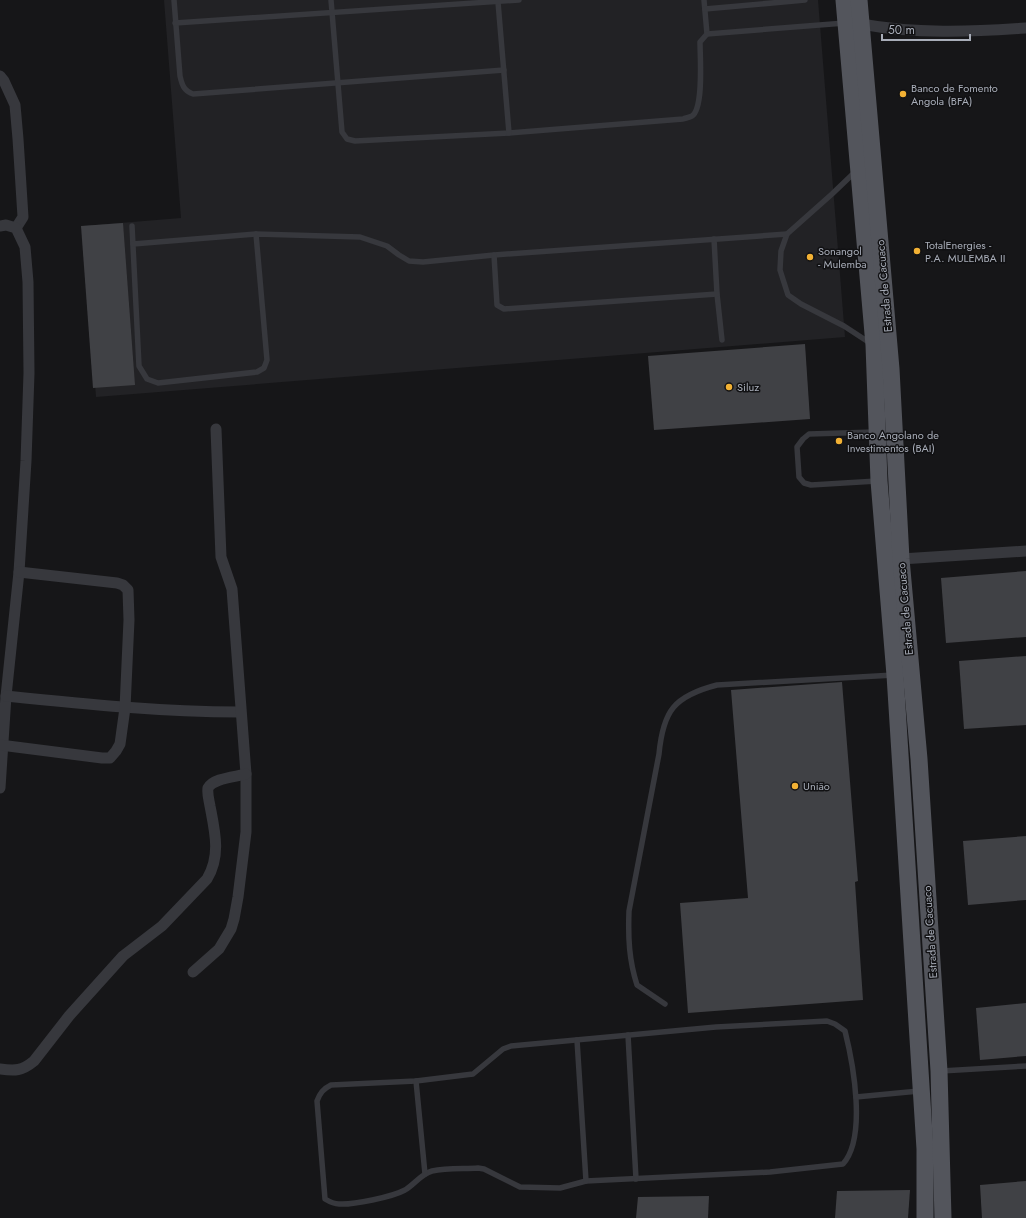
<svg xmlns="http://www.w3.org/2000/svg" width="1026" height="1218" viewBox="0 0 1026 1218" font-family="Jost,sans-serif">
  <rect width="100%" height="100%" fill="#161618"/>
  <polygon fill="#222225" points="164,0 818,0 845,337 96,397 83,226 181,218"/>
  <g fill="#404145">
    <polygon points="123,223 135,385 93,388 81,226"/>
    <polygon points="805,344 810,419 654,430 648,356"/>
    <polygon points="1026,571 1026,637 946,643 941,578"/>
    <polygon points="1026,656 1026,725 964,729 959,661"/>
    <polygon points="842,682 858,881 855,882 863,1000 688,1013 680,903 748,898 731,690"/>
    <polygon points="1026,836 1026,900 968,905 963,841"/>
    <polygon points="1026,1003 1026,1056 980,1060 976,1008"/>
    <polygon points="1026,1181 1026,1218 982,1218 980,1185"/>
    <polygon points="910,1190 908,1218 835,1218 837,1191"/>
    <polygon points="709,1196 708,1218 636,1218 638,1197"/>
  </g>
  <g fill="none" stroke-linecap="round" stroke-linejoin="round">
    <g stroke="#37383d" stroke-width="5.5">
      <path d="M174 0 180 76C182 85 184 91 193 94L504 70"/>
      <path d="M331 0 342 132 347 139 355 141 509 133 683 119C686 118 690 117 692 116 704 108 700 57 700 42L707 34 704 0"/>
      <polyline points="498,2 509,133"/>
      <polyline points="705,9 805,0"/>
      <polyline points="175,23 519,0"/>
      <polyline points="707,34 845,23"/>
      <polyline points="855,172 832,194 787,234 781,251 780,270 788,295 801,304 844,326 870,343"/>
      <polyline points="132,226 139,366 147,379 158,383 257,372 264,368 267,360 256,234"/>
      <polyline points="714,239 717,294 722,340"/>
      <polyline points="133,244 256,234 360,237 387,246 399,255 409,261 423,262 494,255 787,234"/>
      <polyline points="494,255 497,305 504,309 717,294"/>
      <polyline points="875,432 809,434 803,439 797,447 799,477 804,483 811,485 877,481"/>
      <path d="M665 1004 637 985C629 960 628 938 629 911L659 754C663 711 674 696 717 685L894 675"/>
      <path d="M827 1021 835 1024 845 1031C853 1063 867 1137 843 1164L770 1172 586 1181 560 1188 520 1187 484 1169 478 1168C464 1169 447 1168 432 1171 421 1174 415 1184 405 1190 392 1197 353 1205 339 1204 334 1204 330 1202 325 1199L317 1101C320 1093 323 1089 331 1085L416 1081 473 1074 503 1049 511 1046 716 1027Z"/>
      <polyline points="628,1035 636,1179"/>
      <polyline points="577,1040 586,1181"/>
      <polyline points="941,1071 1026,1066"/>
      <polyline points="416,1081 425,1174"/>
      <polyline points="856,1097 919,1091"/>
    </g>
    <g stroke="#37383d" stroke-width="11">
      <path d="M861 24C915 34 971 32 1026 28"/>
      <polyline points="0,76 4,81 15,105 18,139 23,217 16,228"/>
      <polyline points="0,226 6,225 16,228 25,247 28,282 29,373 26,461 19,572 6,696 0,788"/>
      <polyline points="901,559 1026,551"/>
      <path d="M6 696C84 704 162 712 240 712"/>
      <polyline points="0,745 102,758 110,758 116,751 120,744 125,708 129,620 128,590 123,585 117,583 19,572"/>
      <polyline points="193,972 219,949 231,929 234,919 238,897 246,832 246,774 232,589 221,557 216,429"/>
      <path d="M0 1069C15 1071 22 1071 34 1061L69 1016 123 956 162 926 207 879C221 856 215 832 210 806 209 800 207 794 208 788 213 778 235 777 246 774"/>
    </g>
    <g stroke="#53555c" stroke-width="17">
      <polyline points="844,0 874,345 879,481 895,675 925,1149 925,1218"/>
      <polyline points="859,0 891,369 901,559 919,759 939,1071 943,1218"/>
    </g>
  </g>
  <g fill="#f2b134" stroke="#111113" stroke-width="1.5">
    <circle cx="903" cy="94" r="4"/>
    <circle cx="917" cy="251" r="4"/>
    <circle cx="810" cy="257" r="4"/>
    <circle cx="729" cy="387" r="4"/>
    <circle cx="839" cy="441" r="4"/>
    <circle cx="795" cy="786" r="4"/>
  </g>
  <g text-anchor="middle" stroke-width="3" stroke-linejoin="round" paint-order="stroke">
    <g font-size="11" fill="#a8adb8" stroke="#111113" text-anchor="start">
      <text x="911" y="92">Banco de Fomento<tspan x="911" dy="13">Angola (BFA)</tspan></text>
      <text x="925" y="249">TotalEnergies -<tspan x="925" dy="13">P.A. MULEMBA II</tspan></text>
      <text x="818" y="255">Sonangol<tspan x="818" dy="13">- Mulemba</tspan></text>
      <text x="737" y="391">Siluz</text>
      <text x="847" y="439">Banco Angolano de<tspan x="847" dy="13">Investimentos (BAI)</tspan></text>
      <text x="803" y="790">União</text>
    </g>
    <g font-size="11" fill="#a8adb8" stroke="#111113">
      <text transform="translate(884 286) rotate(-95)" y="4">Estrada de Cacuaco</text>
      <text transform="translate(905 609) rotate(-95)" y="4">Estrada de Cacuaco</text>
      <text transform="translate(930 932) rotate(-94)" y="4">Estrada de Cacuaco</text>
    </g>
  </g>
  <path d="M882 34v6h88v-6" fill="none" stroke="#a8adb8" stroke-width="2"/>
  <text x="888" y="34" font-size="12" fill="#a8adb8" stroke="#111113" stroke-width="3" paint-order="stroke">50 m</text>
</svg>
